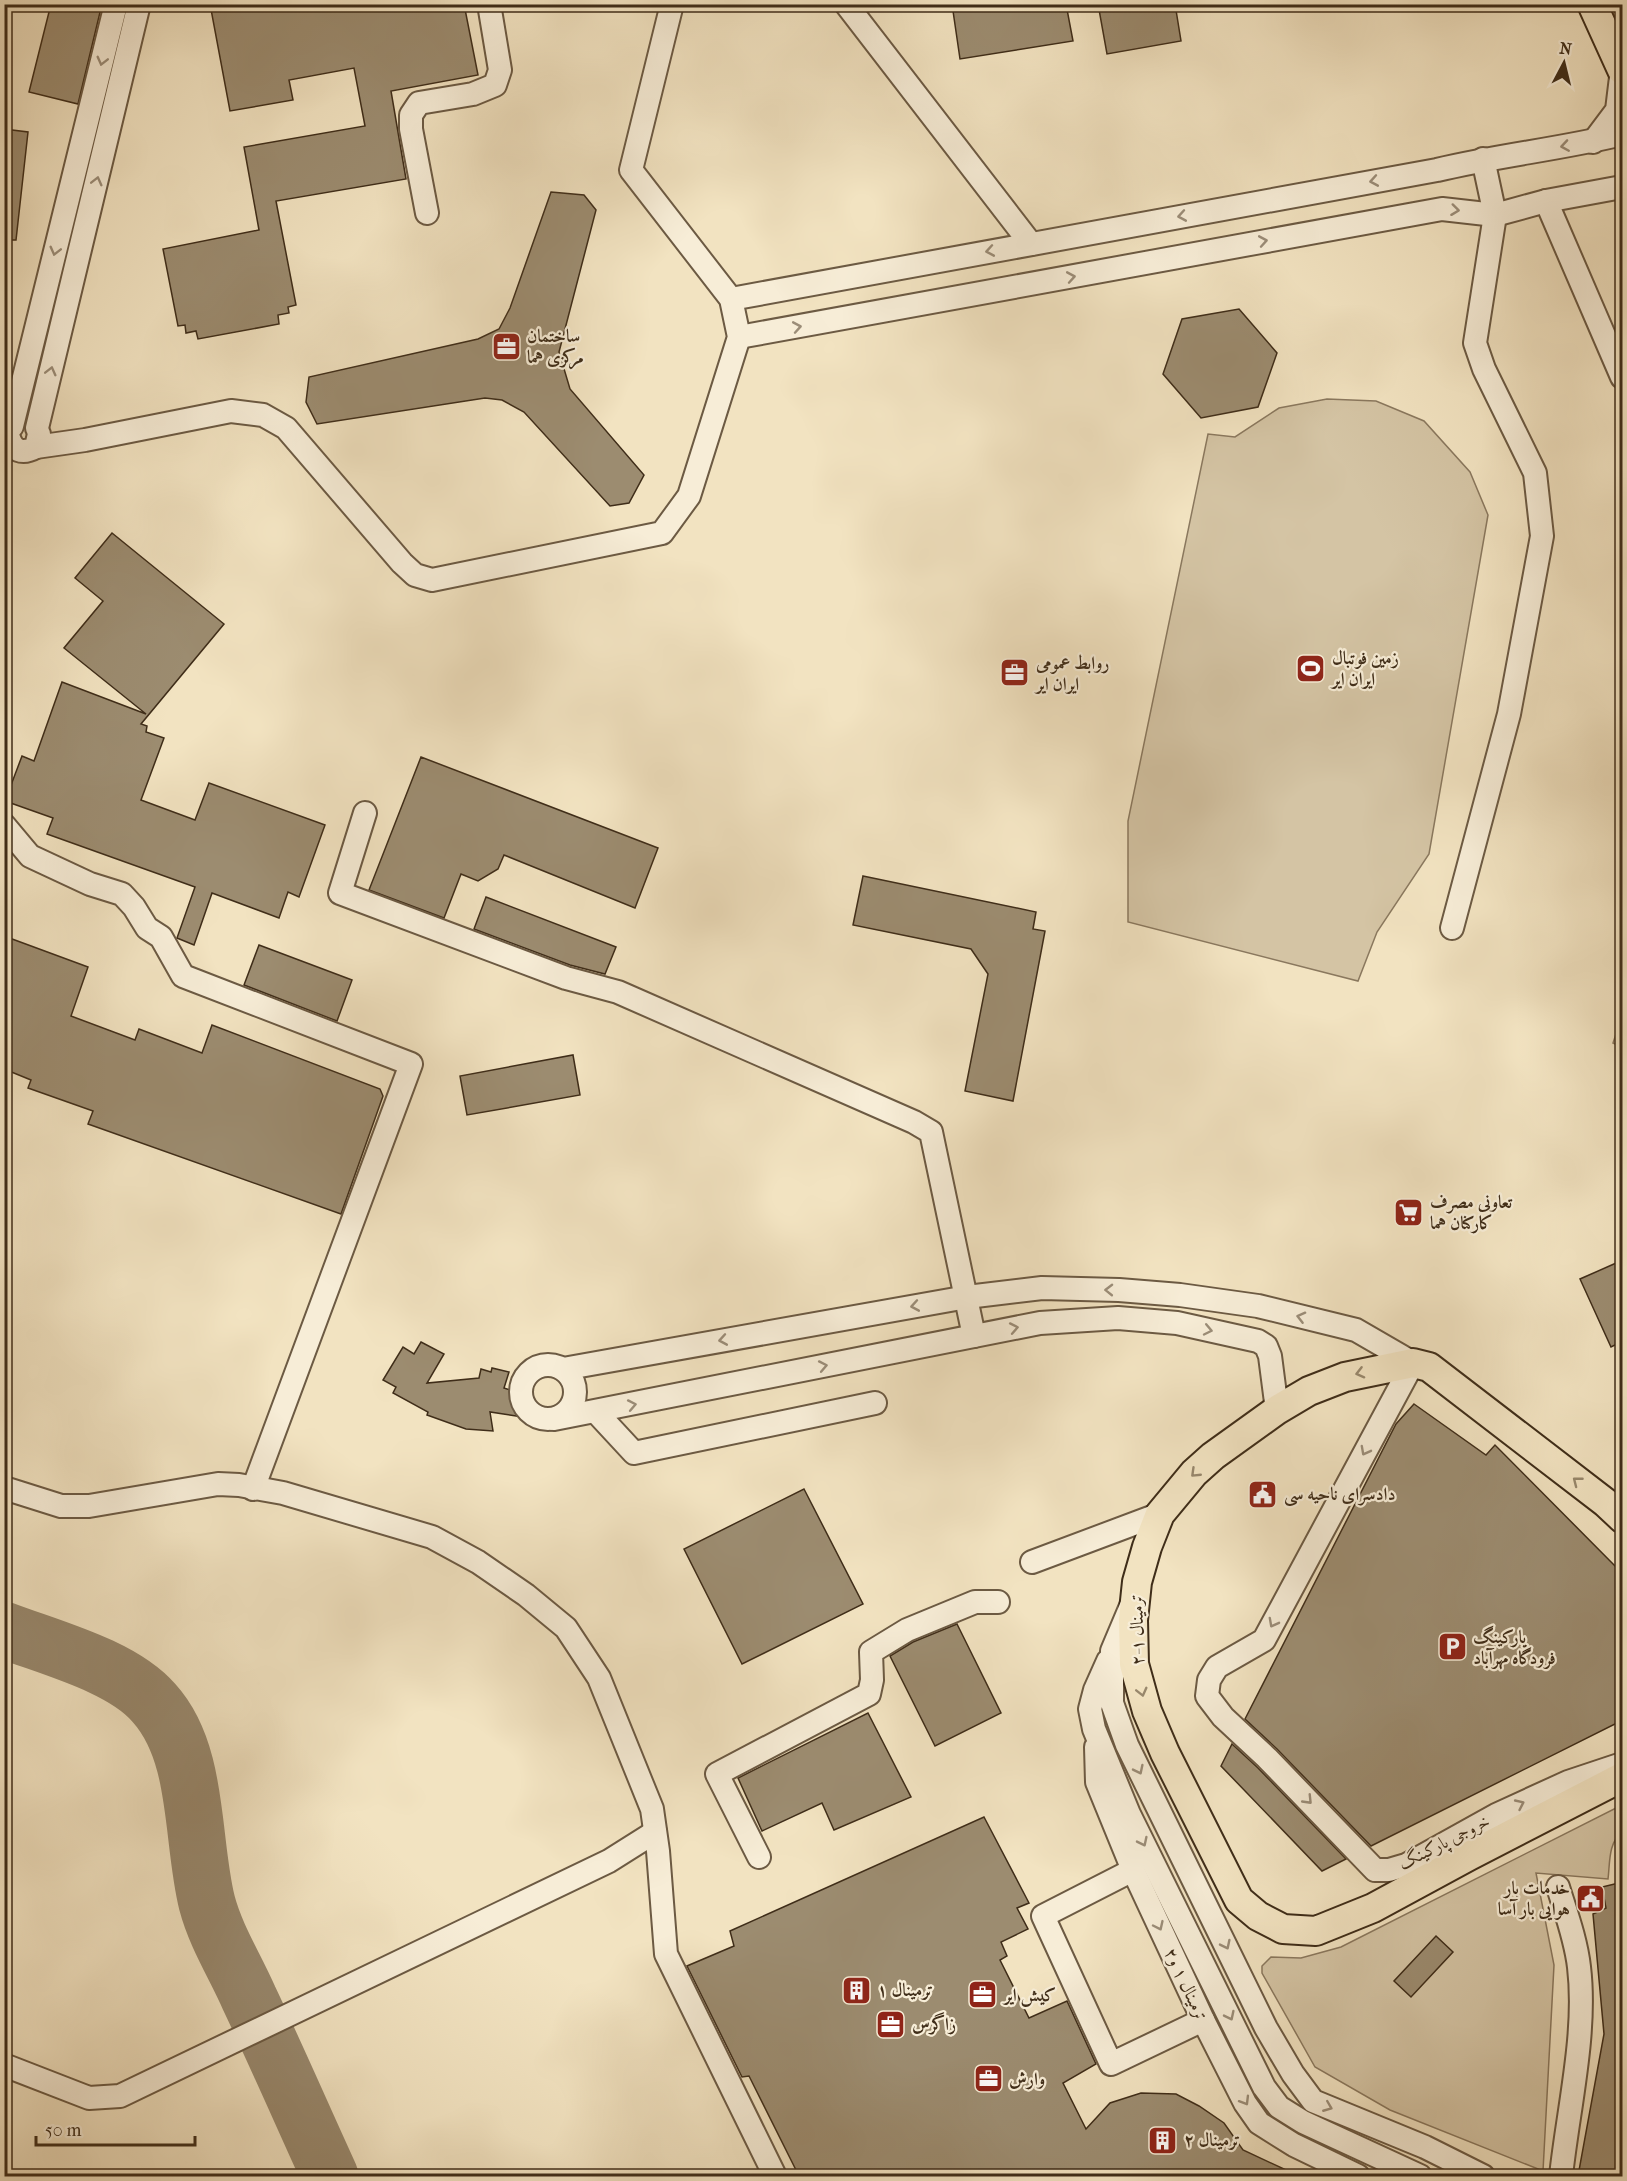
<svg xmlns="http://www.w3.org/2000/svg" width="1627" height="2181" viewBox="0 0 1627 2181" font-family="'IM FELL French Canon',Amiri,serif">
  <rect width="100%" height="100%" fill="#f2e3c1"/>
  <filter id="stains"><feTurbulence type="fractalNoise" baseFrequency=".00333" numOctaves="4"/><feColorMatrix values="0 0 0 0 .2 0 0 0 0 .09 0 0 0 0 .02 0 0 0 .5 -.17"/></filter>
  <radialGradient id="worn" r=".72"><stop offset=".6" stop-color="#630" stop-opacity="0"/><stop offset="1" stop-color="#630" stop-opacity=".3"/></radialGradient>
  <g fill="#d4c4a4" stroke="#8a785e" stroke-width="1.5">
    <polygon points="1327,399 1376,401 1424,421 1470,472 1488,515 1429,854 1377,932 1358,981 1128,922 1128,821 1208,434 1235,437 1279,408"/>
    <polygon points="1622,1016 1622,1047 1613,1043"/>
    <path d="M1622 1805V1833C1608 1842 1610 1864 1608 1879L1536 1873 1554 1965 1543 2171 1390 2110 1315 2067 1262 1973V1966L1271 1957 1301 1958 1341 1947Z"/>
  </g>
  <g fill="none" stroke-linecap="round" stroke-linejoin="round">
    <path stroke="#98886d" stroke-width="57" d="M4 1630C51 1648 122 1666 154 1703 200 1754 191 1839 207 1903 216 1937 235 1966 249 1998 277 2057 303 2117 330 2176"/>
  </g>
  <g fill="#9c8c70" stroke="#3f2d19" stroke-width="1.5">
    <polygon points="51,4 102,4 78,104 29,92"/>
    <polygon points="210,4 464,4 478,75 391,91 406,179 276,201 296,305 288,307 289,313 278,315 279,324 198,339 196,331 186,333 185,325 178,326 163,249 259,230 244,147 365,126 354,68 289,80 293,100 230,111"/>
    <polygon points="952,4 1066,4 1073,41 960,59"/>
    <polygon points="1098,4 1175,4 1181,41 1107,54"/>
    <polygon points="4,129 28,132 16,240 4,240"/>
    <polygon points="551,192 584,195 596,210 559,352 570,389 644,475 629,503 610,506 524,412 502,400 485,398 317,424 306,402 309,377 478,339 499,329 510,308"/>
    <polygon points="1239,309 1277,353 1258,407 1201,418 1163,374 1182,319"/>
    <polygon points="112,533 224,624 141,724 147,726 146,732 164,738 141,800 195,820 209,783 325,825 299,897 288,892 279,918 212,893 194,945 177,938 195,887 47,834 53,818 5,801 22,756 34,761 62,682 146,714 64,648 103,601 75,578"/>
    <polygon points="421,757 658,848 635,908 504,855 498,869 478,881 461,874 444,918 369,890"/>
    <polygon points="863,876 1036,912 1033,929 1045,931 1013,1101 965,1091 988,974 971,949 853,925"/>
    <polygon points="486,897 616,947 605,974 570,965 474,929"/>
    <polygon points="4,936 88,967 71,1016 135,1040 139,1029 202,1053 212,1025 380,1089 383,1096 341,1214 88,1124 93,1111 28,1088 31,1080 4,1069"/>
    <polygon points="259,945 352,980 337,1021 244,985"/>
    <polygon points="573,1055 580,1095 467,1115 460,1076"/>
    <polygon points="1623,1260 1623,1341 1611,1347 1580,1279"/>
    <polygon points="421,1342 444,1354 427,1383 479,1378 481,1369 491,1372 492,1368 509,1372 504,1388 513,1391 523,1417 490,1412 493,1431 466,1429 427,1415 428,1412 393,1393 396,1387 383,1380 403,1347 414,1354"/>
    <polygon points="1414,1404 1486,1455 1495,1445 1623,1574 1623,1720 1371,1846 1277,1749 1245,1719 1396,1424"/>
    <polygon points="804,1489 863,1604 742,1664 684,1549"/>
    <polygon points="957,1624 1001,1713 935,1746 890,1656 913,1642"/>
    <polygon points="868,1713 911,1797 834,1830 822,1803 762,1831 738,1778"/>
    <polygon points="1232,1744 1258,1768 1346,1859 1322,1871 1221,1766"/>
    <polygon points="984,1817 1029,1903 1017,1908 1028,1929 1001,1942 1007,1956 1000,1960 1029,2018 1067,2001 1096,2064 1063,2083 1086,2129 1110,2103 1141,2093 1176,2094 1199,2106 1224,2123 1243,2150 1299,2176 799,2176 749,2076 742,2077 687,1966 734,1946 730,1931"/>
    <polygon points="1623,1882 1623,2176 1578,2176 1604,2034 1593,1914 1606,1908 1602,1887"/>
    <polygon points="1436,1936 1453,1952 1411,1997 1394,1981"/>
  </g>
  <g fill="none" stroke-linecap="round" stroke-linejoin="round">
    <defs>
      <g id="minor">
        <polyline points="846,4 1031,244"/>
        <polyline points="1593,142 1617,110 1622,69"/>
        <polyline points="1546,201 1622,377"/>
        <polyline points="427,213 411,129 411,115 419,103 473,94 495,85 500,70 489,4"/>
        <path d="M731 299 1437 170C1499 155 1562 149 1622 134"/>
        <polyline points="739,337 1442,209 1495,215 1546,201 1622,187"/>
        <polyline points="12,426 116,4"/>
        <polyline points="37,428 139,4"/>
        <path d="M8 435C12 451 22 455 36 447L39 434"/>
        <polyline points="36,447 85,440 231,411 263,415 286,428 402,563 415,575 432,580 662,533 689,496 739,337 731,299 631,170 672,4"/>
        <polyline points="365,813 340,893 566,978 618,992 914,1122 931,1132 974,1336"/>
        <polyline points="4,825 30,856 90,884 122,894 134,907 147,928 161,937 183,976 411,1064 253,1489"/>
        <polyline points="1452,928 1509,714 1542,536 1535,473 1484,369 1475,343 1495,215 1483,159"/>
        <circle cx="548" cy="1392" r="27"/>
        <polyline points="563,1369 967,1297 1042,1288 1119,1290 1180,1295 1258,1306 1356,1330 1413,1363 1264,1640 1217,1667 1209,1680 1207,1696 1223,1717 1267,1758 1375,1870 1389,1870 1406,1865 1496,1815 1568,1782 1622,1764"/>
        <polyline points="596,1412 634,1453 875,1403"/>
        <polyline points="554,1419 1040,1323 1118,1318 1177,1323 1258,1341 1266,1346 1270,1356 1277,1410"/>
        <polyline points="4,1488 61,1506 89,1506 218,1484 239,1485 283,1493 432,1537 478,1562 526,1595 566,1628 599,1678 652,1809 658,1851 666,1954 775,2176"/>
        <polyline points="1032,1562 1160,1514"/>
        <polyline points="1131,1606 1112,1651 1112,1703 1127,1745 1266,2028 1293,2074 1313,2101 1425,2147 1483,2176"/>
        <polyline points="1108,1661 1095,1690 1090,1709 1094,1729 1129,1814 1264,2087 1279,2107 1303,2122 1420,2176"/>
        <polyline points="1096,1747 1097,1782 1133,1870 1203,2020 1245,2103 1259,2123 1294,2145 1358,2176"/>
        <polyline points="759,1857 717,1774 869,1694 872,1680 871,1652 907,1630 975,1602 998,1602"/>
        <polyline points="1133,1870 1043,1916 1111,2064 1203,2020"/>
        <path d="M1558 1887C1566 1913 1576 1940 1579 1967 1587 2033 1568 2110 1561 2176"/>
        <polyline points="4,2065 89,2098 120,2096 609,1861 655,1832"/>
      </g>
      <g id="major">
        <polyline points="1592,4 1622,70"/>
        <polyline points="1622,1518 1606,1503 1429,1367 1413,1363 1345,1377 1309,1391 1277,1410 1213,1456 1194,1473 1160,1514 1147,1547 1137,1582 1133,1620 1134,1664 1147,1711 1165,1753 1239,1900 1258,1916 1283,1929 1316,1931 1373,1908 1469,1856 1622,1777"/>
      </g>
    </defs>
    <use href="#minor" stroke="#6c5a43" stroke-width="26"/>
    <use href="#major" stroke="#3f2d19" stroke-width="32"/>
    <use href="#minor" stroke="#f7edd7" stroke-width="22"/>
    <use href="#major" stroke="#f2e3c1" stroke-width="28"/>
  </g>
  <defs><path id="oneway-chevron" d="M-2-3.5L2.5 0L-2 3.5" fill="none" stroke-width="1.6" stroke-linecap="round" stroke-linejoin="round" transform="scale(1.5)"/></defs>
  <g stroke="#9b8d78">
    <use href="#oneway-chevron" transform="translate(102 61) rotate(104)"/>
    <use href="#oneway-chevron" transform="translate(1565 146) rotate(171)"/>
    <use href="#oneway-chevron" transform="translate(97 181) rotate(-76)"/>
    <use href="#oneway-chevron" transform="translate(1374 181) rotate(170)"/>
    <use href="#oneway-chevron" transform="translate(1455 210) rotate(7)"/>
    <use href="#oneway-chevron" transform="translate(1182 216) rotate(170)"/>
    <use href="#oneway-chevron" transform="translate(1263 241) rotate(-10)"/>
    <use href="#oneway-chevron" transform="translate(55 251) rotate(104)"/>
    <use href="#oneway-chevron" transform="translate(990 251) rotate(170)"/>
    <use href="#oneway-chevron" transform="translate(1071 277) rotate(-10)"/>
    <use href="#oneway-chevron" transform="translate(797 327) rotate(-10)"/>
    <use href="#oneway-chevron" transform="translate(51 371) rotate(-76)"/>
    <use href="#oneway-chevron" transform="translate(1109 1290) rotate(-179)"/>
    <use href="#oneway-chevron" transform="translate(915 1306) rotate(170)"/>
    <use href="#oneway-chevron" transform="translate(1301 1317) rotate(-166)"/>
    <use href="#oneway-chevron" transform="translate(1014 1328) rotate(-11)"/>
    <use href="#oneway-chevron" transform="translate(1208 1330) rotate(12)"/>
    <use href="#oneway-chevron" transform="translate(723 1340) rotate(170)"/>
    <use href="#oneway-chevron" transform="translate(823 1366) rotate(-11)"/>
    <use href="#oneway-chevron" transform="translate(632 1405) rotate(-11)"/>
    <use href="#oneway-chevron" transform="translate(1365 1451) rotate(118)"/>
    <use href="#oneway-chevron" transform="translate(1273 1623) rotate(118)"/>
    <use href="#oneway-chevron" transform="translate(1139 1770) rotate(64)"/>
    <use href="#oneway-chevron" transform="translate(1308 1800) rotate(46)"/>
    <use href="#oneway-chevron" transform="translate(1520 1804) rotate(-25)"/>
    <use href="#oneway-chevron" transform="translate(1143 1842) rotate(64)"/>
    <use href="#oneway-chevron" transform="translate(1159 1926) rotate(65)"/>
    <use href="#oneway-chevron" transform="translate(1226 1945) rotate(64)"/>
    <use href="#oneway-chevron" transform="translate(1230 2016) rotate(64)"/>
    <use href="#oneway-chevron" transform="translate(1245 2101) rotate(59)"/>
    <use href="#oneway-chevron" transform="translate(1328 2107) rotate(22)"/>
  </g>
  <g stroke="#98886d">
    <use href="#oneway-chevron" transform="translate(1360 1373) rotate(166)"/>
    <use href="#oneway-chevron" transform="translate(1195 1473) rotate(136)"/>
    <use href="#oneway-chevron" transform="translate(1577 1481) rotate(-142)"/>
    <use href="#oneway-chevron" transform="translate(1142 1692) rotate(76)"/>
  </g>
  <defs>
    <symbol id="office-square" viewBox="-11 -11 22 22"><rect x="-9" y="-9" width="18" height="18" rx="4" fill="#8f2418" stroke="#f7edd7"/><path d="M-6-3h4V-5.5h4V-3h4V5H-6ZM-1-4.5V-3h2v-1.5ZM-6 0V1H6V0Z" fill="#fff"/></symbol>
    <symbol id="stadium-square" viewBox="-11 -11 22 22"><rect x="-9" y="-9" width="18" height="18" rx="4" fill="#8f2418" stroke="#f7edd7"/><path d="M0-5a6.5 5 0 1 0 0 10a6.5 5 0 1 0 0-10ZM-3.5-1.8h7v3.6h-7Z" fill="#fff"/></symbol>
    <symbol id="supermarket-square" viewBox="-11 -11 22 22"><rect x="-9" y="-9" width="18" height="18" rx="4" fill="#8f2418" stroke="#f7edd7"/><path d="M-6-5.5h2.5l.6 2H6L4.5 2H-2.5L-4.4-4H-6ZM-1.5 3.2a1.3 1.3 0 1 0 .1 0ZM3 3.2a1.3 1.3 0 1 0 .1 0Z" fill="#fff"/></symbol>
    <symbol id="civic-square" viewBox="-11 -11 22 22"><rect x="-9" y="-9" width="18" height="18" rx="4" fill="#8f2418" stroke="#f7edd7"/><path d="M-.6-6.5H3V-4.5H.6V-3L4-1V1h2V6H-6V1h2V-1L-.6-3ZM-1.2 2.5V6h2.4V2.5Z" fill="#fff"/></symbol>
    <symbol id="parking-square" viewBox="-11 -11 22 22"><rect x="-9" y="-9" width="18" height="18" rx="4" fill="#8f2418" stroke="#f7edd7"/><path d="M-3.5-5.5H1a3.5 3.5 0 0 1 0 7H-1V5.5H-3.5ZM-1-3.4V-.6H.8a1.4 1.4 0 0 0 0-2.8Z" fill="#fff"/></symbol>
    <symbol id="building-square" viewBox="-11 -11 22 22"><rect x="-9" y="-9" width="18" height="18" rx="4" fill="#8f2418" stroke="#f7edd7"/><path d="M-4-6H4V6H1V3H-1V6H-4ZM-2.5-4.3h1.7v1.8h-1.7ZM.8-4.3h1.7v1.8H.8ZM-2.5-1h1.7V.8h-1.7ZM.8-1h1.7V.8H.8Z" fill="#fff"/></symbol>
  </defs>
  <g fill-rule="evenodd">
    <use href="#office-square" x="490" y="330" width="33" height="33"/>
    <use href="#stadium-square" x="1294" y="652" width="33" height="33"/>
    <use href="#office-square" x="998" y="656" width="33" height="33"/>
    <use href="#supermarket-square" x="1392" y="1196" width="33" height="33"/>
    <use href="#civic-square" x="1246" y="1478" width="33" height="33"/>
    <use href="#parking-square" x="1436" y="1630" width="33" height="33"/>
    <use href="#civic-square" x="1574" y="1882" width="33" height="33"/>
    <use href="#building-square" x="840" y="1974" width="33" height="33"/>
    <use href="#office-square" x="966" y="1978" width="33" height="33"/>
    <use href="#office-square" x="874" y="2008" width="33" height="33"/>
    <use href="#office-square" x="972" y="2062" width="33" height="33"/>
    <use href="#building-square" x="1146" y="2124" width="33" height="33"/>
  </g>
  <g text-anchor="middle" stroke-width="4.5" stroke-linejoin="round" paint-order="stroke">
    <g font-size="18" font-weight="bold" fill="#3f2d19" stroke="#f7edd7" text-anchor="start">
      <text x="527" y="342">ساختمان<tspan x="527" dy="21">مرکزی هما</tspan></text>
      <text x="1332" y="664">زمین فوتبال<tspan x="1332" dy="21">ایران ایر</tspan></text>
      <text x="1036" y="669">روابط عمومی<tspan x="1036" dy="21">ایران ایر</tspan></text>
      <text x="1430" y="1208">تعاونی مصرف<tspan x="1430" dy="21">کارکنان هما</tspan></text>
      <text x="1284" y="1500">دادسرای ناحیه سی</text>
      <text x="1473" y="1643">پارکینگ<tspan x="1473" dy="21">فرودگاه مهرآباد</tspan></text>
      <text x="1570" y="1894" text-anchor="end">خدمات بار<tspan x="1570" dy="21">هوایی بار آسا</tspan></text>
      <text x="877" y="1996">ترمینال ۱</text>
      <text x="1004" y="2001">کیش ایر</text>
      <text x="912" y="2030">زاگرس</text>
      <text x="1009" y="2085">وارش</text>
      <text x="1184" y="2146">ترمینال ۲</text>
    </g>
    <g font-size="18" fill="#3f2d19" stroke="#f7edd7">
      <text transform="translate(1137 1630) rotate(-91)" y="6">ترمینال ۱-۲</text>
      <text transform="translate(1444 1842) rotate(-27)" y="6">خروجی پارکینگ</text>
      <text transform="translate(1186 1984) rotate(65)" y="6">ترمینال ۱ و۲</text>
    </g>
  </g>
  <rect width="1627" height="2181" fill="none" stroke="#f2e3c1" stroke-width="24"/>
  <rect x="6" y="6" width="1615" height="2169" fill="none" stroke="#3f2d19" stroke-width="3"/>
  <rect x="12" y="12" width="1603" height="2157" fill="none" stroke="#3f2d19" stroke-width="1.5"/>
  <g transform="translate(1564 63) rotate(7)" stroke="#f7edd7" stroke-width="4.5" paint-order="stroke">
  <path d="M0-4.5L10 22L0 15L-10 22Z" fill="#3f2d19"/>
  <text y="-9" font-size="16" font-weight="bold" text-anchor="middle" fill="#3f2d19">N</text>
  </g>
  <path d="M36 2136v9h159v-9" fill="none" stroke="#3f2d19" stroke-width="3"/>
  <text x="45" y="2136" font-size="18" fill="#3f2d19" stroke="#f7edd7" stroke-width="4.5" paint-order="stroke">50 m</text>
  <rect width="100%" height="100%" filter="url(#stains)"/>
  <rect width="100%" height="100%" fill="url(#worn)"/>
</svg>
